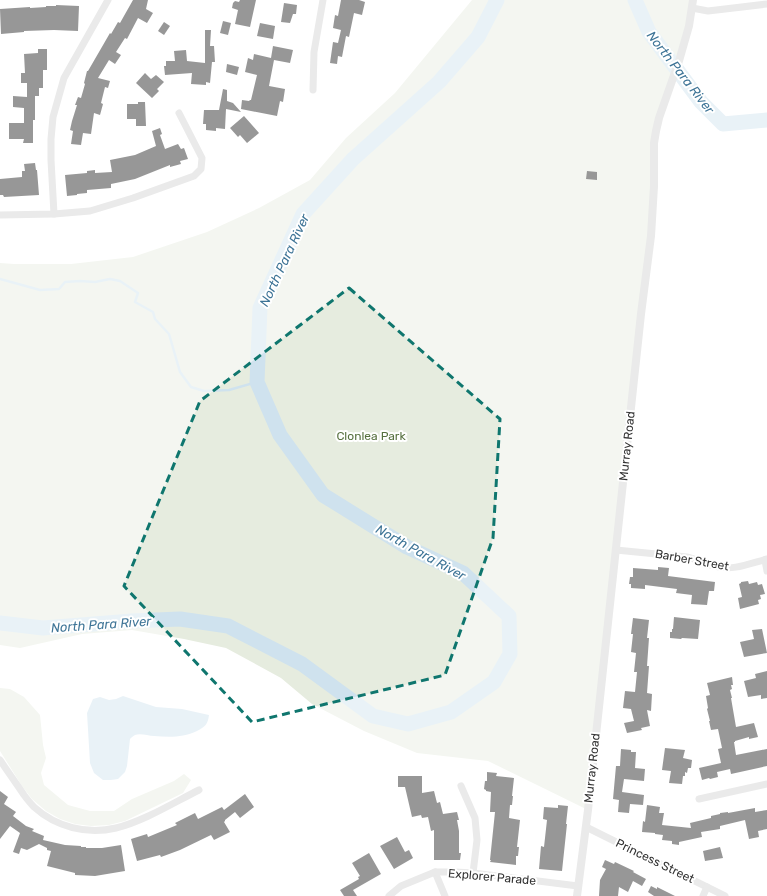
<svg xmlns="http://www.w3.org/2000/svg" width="767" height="896" viewBox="0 0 767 896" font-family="Rubik,sans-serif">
  <rect width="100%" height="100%" fill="#fff"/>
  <g fill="#e6ecdf">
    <polygon points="472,0 693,0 659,118 654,186 588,810 488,761 417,753 364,731 312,704 281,678 226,648 184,639 132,630 82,634 20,648 0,645 0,263 14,264 71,264 133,257 207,232 259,208 310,180 346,138 395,93"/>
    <polygon points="0,688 10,689 24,697 40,715 43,745 46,758 41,773 44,785 68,805 90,811 114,811 132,799 174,781 184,774 191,780 183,793 125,821 109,825 91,826 75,824 60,819 46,811 32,799 22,786 0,751"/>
  </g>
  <path fill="#cfe2ee" d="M123 696 156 707 182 709 209 715C208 724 205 727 197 731 183 738 168 737 154 736 148 736 141 733 135 735 133 736 131 738 130 739L127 766 125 772 118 779 111 780H103L94 773 90 763 87 713 93 699 100 697 109 700 116 699Z"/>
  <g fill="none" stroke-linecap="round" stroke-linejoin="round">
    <polyline stroke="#cfe2ee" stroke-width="2.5" points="0,279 40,290 59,289 65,282 80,281 95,282 110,279 120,281 138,293 135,302 153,312 155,319 169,334 180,372 191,387 204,391 229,390 257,382"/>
    <g stroke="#cfe2ee" stroke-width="15">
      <polyline points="635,0 649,32 701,102 723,124 767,120"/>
      <polyline points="0,623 43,628 132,621 180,619 228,626 302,664 373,716 408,724 451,712 494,682 510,654 509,616 463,573 407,547 323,495 280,435 257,382 260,308 303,214 353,159 439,82 478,37 497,0"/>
    </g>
  </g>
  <g fill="#1a1a1a">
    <polygon points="133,0 148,0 146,9 153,13 147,23 138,18 127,39 125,38 116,52 121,55 115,64 109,60 98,78 110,81 108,88 105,87 101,103 103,104 100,115 94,113 91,134 83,133 81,145 71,144 73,131 70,130 72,121 77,105 75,105 78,97 81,98 85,84 84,83 87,71 88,71 110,33 111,34 118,22 120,23"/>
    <polygon points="240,0 256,0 250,27 235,24 238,10 232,8 233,3 235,1 239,2"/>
    <polygon points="341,0 359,0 365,2 362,15 354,13 349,37 346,36 342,57 338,56 337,64 330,63 333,42 338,43 341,30 333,28 335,15 338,16"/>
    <polygon points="284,3 297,5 296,14 293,14 290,23 281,22"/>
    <polygon points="56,5 79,6 78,31 54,30 24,31 24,32 1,34 0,9 30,7 30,8 46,7 46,6 56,6"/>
    <polygon points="223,21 231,23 228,35 220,33"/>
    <polygon points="164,22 170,26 164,35 158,31"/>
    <polygon points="260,23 275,26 273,39 257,36"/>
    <polygon points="205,30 211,30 210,46 214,46 215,62 212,62 210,83 206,82 206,85 191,84 192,73 165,75 164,66 166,66 166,61 175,61 174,51 186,50 187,61 205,63"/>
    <polygon points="273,46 293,50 290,63 274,60 269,86 285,89 283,102 280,101 277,116 241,109 242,100 249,101 250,100 251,100 257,75 245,72 248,58 253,60 254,54 271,58"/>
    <polygon points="38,49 47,49 47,70 43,70 43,88 39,88 39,96 35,96 35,120 33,120 33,143 23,143 24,139 9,139 9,123 24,123 24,108 13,107 13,96 27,97 27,83 21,83 21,73 25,73 24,54 38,53"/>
    <polygon points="227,64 239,67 237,75 226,72"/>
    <polygon points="145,73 151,79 156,75 164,82 157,89 159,91 152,98 136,83"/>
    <polygon points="223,89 227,90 227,101 233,103 241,112 226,109 225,129 216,128 216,131 206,130 206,124 203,124 204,110 219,110"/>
    <polygon points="138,102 145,102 146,126 136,126 136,119 127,119 127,104 138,104"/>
    <polygon points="244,116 259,133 247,143 240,135 238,137 230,128"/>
    <polygon points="160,128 162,134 160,135 165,149 178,144 181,149 184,148 188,159 180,161 181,164 170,167 170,165 135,179 111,184 111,188 87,190 87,193 77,194 77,195 67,196 65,175 87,173 87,171 95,170 95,173 112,172 110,160 135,155 156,146 152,131"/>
    <polygon points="35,163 36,170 37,170 39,195 4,197 3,195 0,195 0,179 22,177 22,171 25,171 24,164"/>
    <polygon points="587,171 597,172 597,180 586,179"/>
    <polygon points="658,567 669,568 668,576 715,582 714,591 709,591 707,605 691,604 692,595 676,593 677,589 645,585 645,589 631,588 631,584 629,584 630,577 633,577 633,568 658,570"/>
    <polygon points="748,581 749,584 757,582 758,585 762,584 765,594 760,595 761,599 758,600 759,604 740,609 738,598 742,597 739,584 741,583 741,582"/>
    <polygon points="674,617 700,620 698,639 682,638 681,639 670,638 670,632 672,632 672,629 673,629"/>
    <polygon points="633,618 649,620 647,638 649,638 647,666 649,666 647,693 652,694 651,711 647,710 650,726 641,728 642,730 627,733 624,723 634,721 631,709 623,708 625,691 635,692 637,672 634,672 636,653 631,652 633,634 631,634"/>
    <polygon points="762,629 767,653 744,657 740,642 754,639 752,630"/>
    <polygon points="767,671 767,698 761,699 761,695 748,697 744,681 756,678 755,674"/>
    <polygon points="732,677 733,685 731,685 732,689 730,690 732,698 731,698 736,727 754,723 758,737 749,739 749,737 735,741 735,742 734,742 736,755 767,749 767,766 731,774 730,769 717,772 718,777 710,779 709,778 702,780 699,768 721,763 718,749 722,748 718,729 711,730 709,721 710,721 707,709 708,708 706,696 710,695 707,683"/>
    <polygon points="665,748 685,750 683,758 692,760 691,768 688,768 687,773 685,772 685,776 683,776 682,784 669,783 671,771 662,770"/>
    <polygon points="621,749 631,750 631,752 636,752 635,768 645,769 644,781 624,779 622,792 644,795 643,805 630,804 629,813 618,812 619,800 613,799 616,766 620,766"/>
    <polygon points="487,772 497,773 496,776 514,778 512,796 513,796 512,805 510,805 509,818 520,820 517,847 519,847 518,856 516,856 516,865 490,862 491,860 490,860 495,812 490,812 491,792 486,791 486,790 484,789 485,781 487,781"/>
    <polygon points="398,776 422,776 422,793 434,791 437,803 440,802 443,814 457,812 459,820 457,820 459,831 459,853 461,853 460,860 434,860 434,830 431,831 428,817 422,818 421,815 412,817 405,787 398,787"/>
    <polygon points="0,791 8,797 4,804 16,812 13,816 26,826 34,829 32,831 44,836 43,840 65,845 81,846 81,847 86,847 86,848 102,848 121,845 125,871 95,876 75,875 75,873 47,866 51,851 47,850 47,848 39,844 27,850 21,848 19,854 13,852 20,833 10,826 0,839"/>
    <polygon points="245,794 254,807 240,818 235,812 225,820 225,821 224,822 230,832 214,840 211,835 180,850 161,857 160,855 137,861 131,839 147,834 148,837 177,825 175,823 195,813 198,819 222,807 224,810"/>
    <polygon points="558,805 568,806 566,824 567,824 562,871 539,869 541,846 544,847 547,820 543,819 544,807 558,808"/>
    <polygon points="647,805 660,807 659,813 664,813 662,825 691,828 690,823 711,818 711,816 720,814 720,813 728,812 728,813 755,808 755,812 767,810 767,829 758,831 759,837 749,839 745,820 720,826 720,829 701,832 702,837 679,842 679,845 672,844 672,841 662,840 663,835 655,834 655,833 642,832 643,821 645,822"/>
    <polygon points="397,837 405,852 409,850 413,858 394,869 380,846"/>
    <polygon points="720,847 723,858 705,861 703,851"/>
    <polygon points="369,853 381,874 353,890 357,896 344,896 340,890 359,879 358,877 360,876 352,863"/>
    <polygon points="605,860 614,864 615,862 634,871 633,872 646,879 642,886 633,881 628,892 619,887 618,896 599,896 600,880 606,869 602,867"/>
    <polygon points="651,886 657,889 657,887 675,896 654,896 648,892"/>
  </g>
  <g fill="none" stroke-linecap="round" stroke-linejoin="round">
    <g stroke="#d0d0d0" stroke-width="7">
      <polyline points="692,8 708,11 767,4"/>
      <polyline points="313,90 314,52 323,0"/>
      <polyline points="54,214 51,160 51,139 53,117 64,78 108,0"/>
      <polyline points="0,215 54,214 90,211 133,198 194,176 201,169 202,158 179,113"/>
      <path d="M616 550 687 557C696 559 705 564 714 566 734 571 748 564 767 559"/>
      <polyline points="765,560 767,571"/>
      <path d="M0 760C8 772 16 783 24 795 27 799 30 803 34 807 56 827 87 835 116 828 144 821 173 803 199 790"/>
      <polyline points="461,786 475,818 477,840 473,873"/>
      <polyline points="699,799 767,784"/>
      <polyline points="586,827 725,896"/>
      <polyline points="435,872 445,896"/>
      <polyline points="389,896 401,886 435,872 455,872 473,873 578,886"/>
      <polyline points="703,896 707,887"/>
    </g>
    <polyline stroke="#d0d0d0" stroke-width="8" points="577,896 588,810 641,314 651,236 654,186 654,143 656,131 659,118 679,61 689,26 693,0"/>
  </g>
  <path d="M0 0H767V896H0ZM349 288 500 419 493 538 445 675 252 722 124 586 200 401Z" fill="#fff" fill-opacity=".55" fill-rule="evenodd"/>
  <path fill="none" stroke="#0f766e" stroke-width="3" stroke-dasharray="8 5" stroke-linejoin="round" d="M349 288 500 419 493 538 445 675 252 722 124 586 200 401Z"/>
  <g text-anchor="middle" stroke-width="4" stroke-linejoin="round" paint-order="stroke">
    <g font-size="12" fill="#56703f" stroke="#fff">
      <text x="371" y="440">Clonlea Park</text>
    </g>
    <g font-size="12" fill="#333" stroke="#fff">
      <text transform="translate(627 446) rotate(-84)" y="4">Murray Road</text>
      <text transform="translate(692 560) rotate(10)" y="4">Barber Street</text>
      <text transform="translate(592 768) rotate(-84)" y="4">Murray Road</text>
      <text transform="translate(655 861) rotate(26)" y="4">Princess Street</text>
      <text transform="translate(492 877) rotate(5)" y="4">Explorer Parade</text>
    </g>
    <g font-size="13" font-style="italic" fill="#3f7597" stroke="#fff">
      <text transform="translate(681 72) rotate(52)" y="5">North Para River</text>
      <text transform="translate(284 260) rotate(-65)" y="5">North Para River</text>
      <text transform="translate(421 552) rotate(29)" y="5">North Para River</text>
      <text transform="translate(101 624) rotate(-4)" y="5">North Para River</text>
    </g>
  </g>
</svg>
